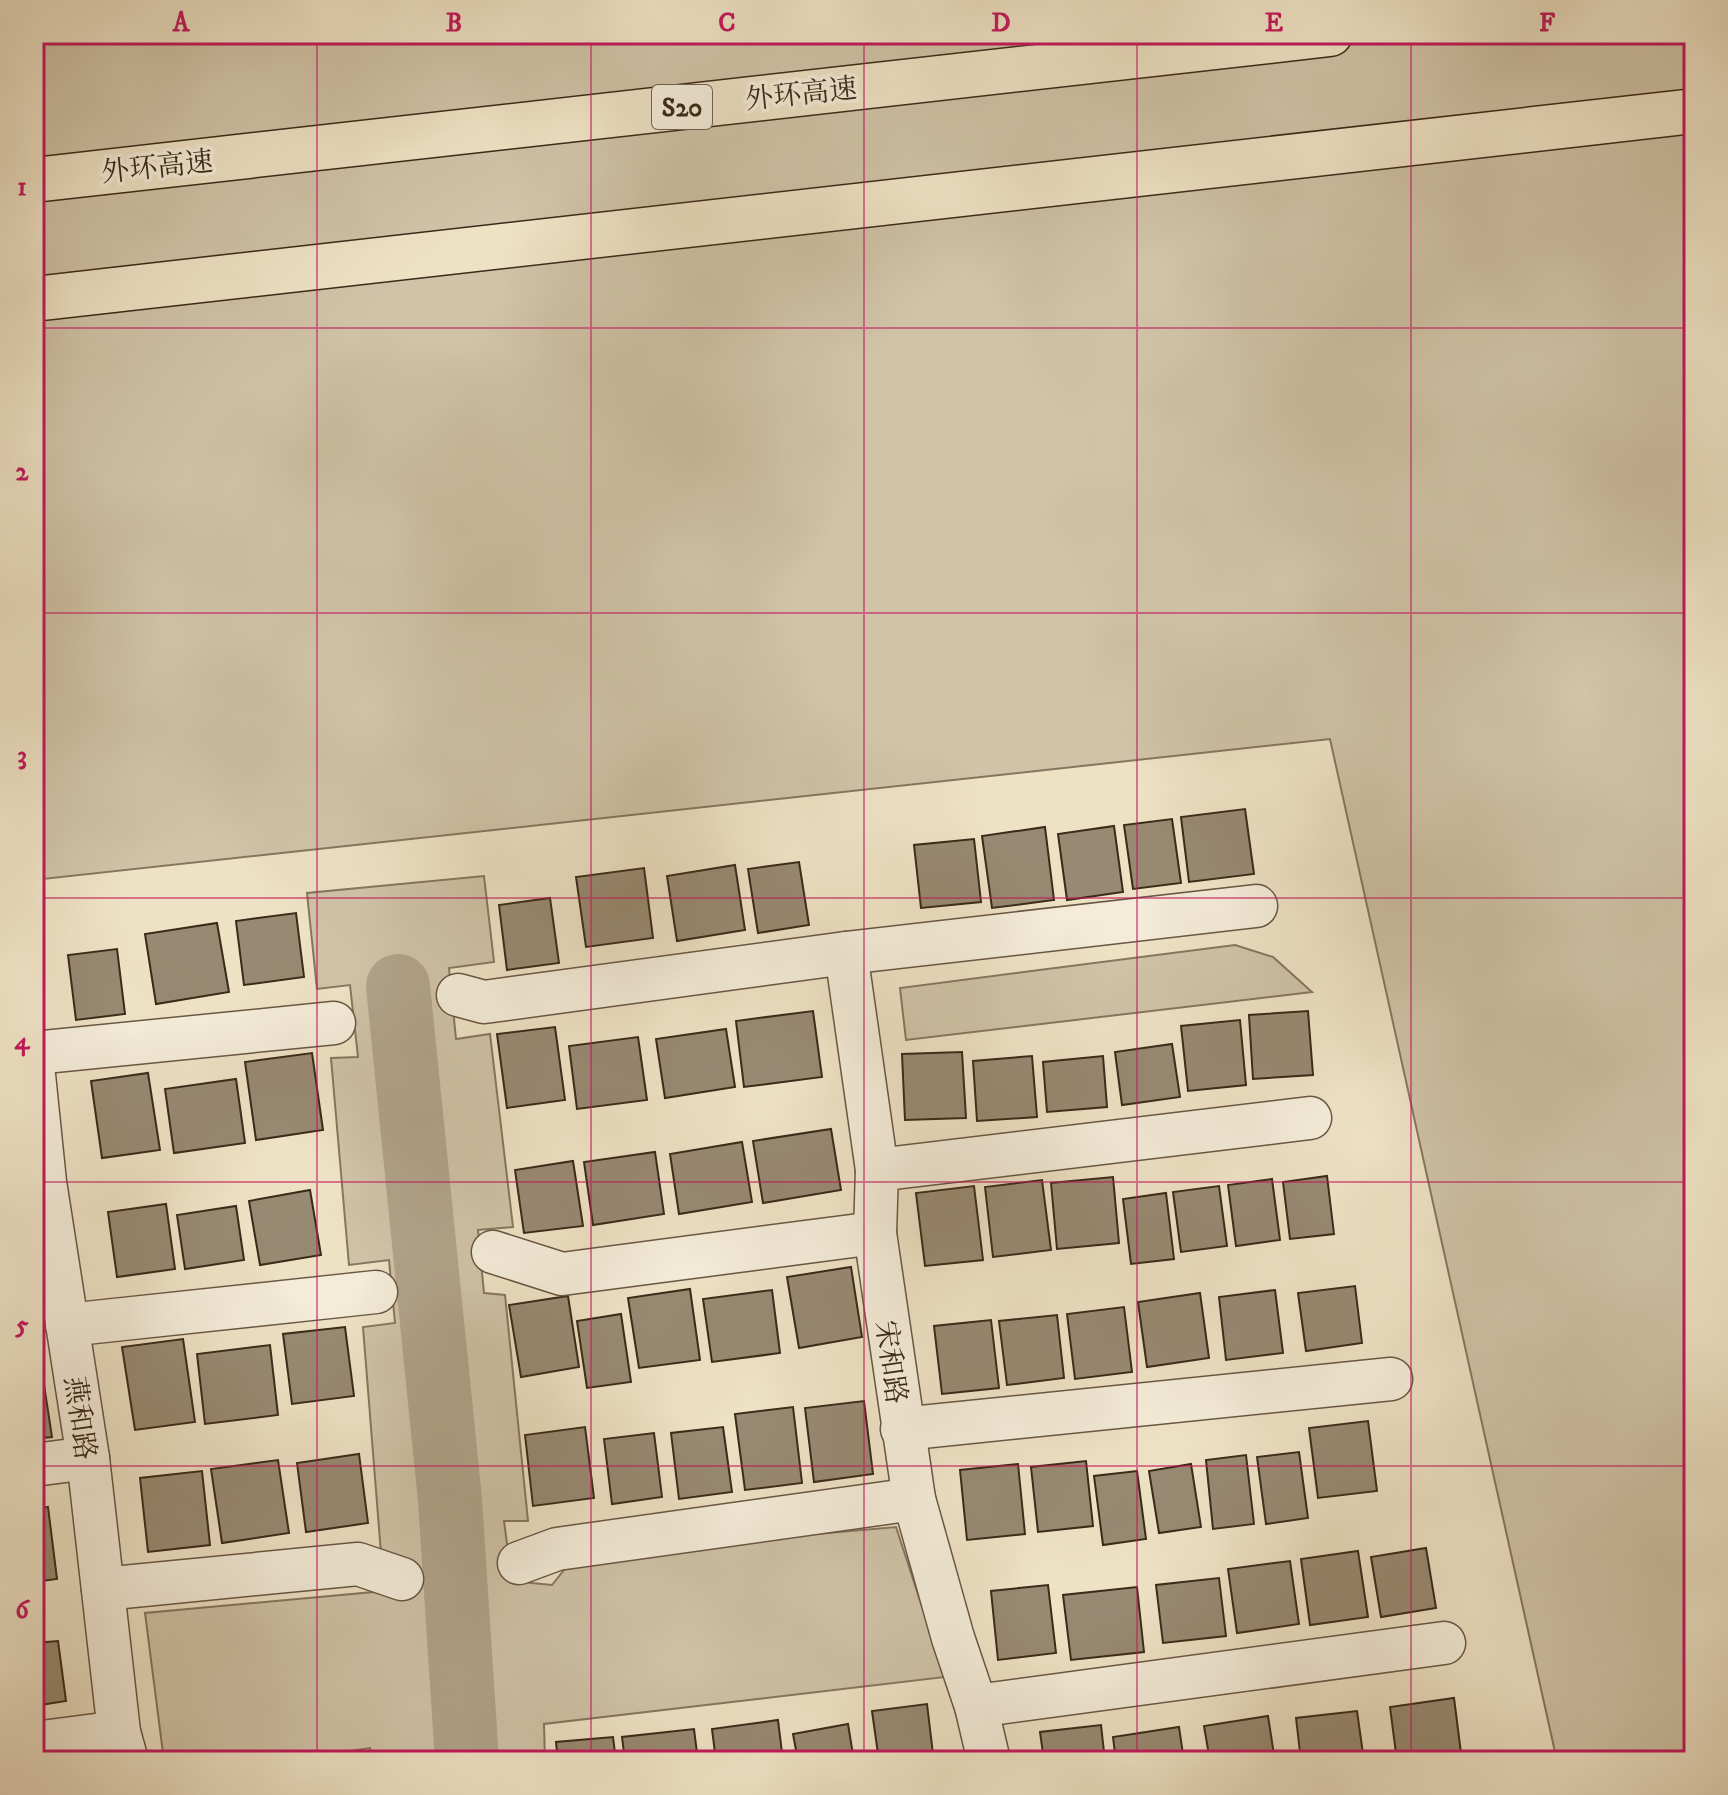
<svg xmlns="http://www.w3.org/2000/svg" width="1728" height="1795" viewBox="0 0 1728 1795" font-family="'IM FELL DW Pica','Noto Serif SC',serif">
  <rect width="100%" height="100%" fill="#eee2c5"/>
  <filter id="stains"><feTurbulence type="fractalNoise" baseFrequency=".0025" numOctaves="4"/><feColorMatrix values="0 0 0 0 .2 0 0 0 0 .09 0 0 0 0 .02 0 0 0 .5 -.17"/></filter>
  <radialGradient id="worn" r=".72"><stop offset=".6" stop-color="#630" stop-opacity="0"/><stop offset="1" stop-color="#630" stop-opacity=".3"/></radialGradient>
  <g fill="#d0c3a8" stroke="#867660" stroke-width="2">
    <polygon points="34,34 1694,34 1694,1761 1557,1761 1330,739 34,880"/>
    <polygon points="484,876 494,962 449,968 456,1039 490,1034 513,1227 478,1230 484,1293 505,1295 528,1521 504,1521 512,1581 552,1585 576,1555 896,1527 945,1677 544,1724 545,1761 372,1761 370,1748 275,1761 164,1761 145,1613 384,1591 363,1327 395,1323 389,1260 349,1265 331,1058 358,1057 350,985 317,989 307,893"/>
    <polygon points="1235,945 1273,957 1312,992 906,1040 900,988"/>
  </g>
  <g fill="none" stroke-linecap="round" stroke-linejoin="round">
    <polyline stroke="#b1a38b" stroke-width="64" points="398,986 450,1500 467,1761"/>
  </g>
  <g fill="#988972" stroke="#3b2919" stroke-width="2">
    <polygon points="1245,809 1254,874 1189,882 1181,817"/>
    <polygon points="1172,819 1181,883 1133,889 1124,825"/>
    <polygon points="1114,826 1123,892 1067,900 1058,834"/>
    <polygon points="1045,827 1054,900 992,908 982,836"/>
    <polygon points="974,839 981,902 921,908 914,845"/>
    <polygon points="799,862 809,925 758,933 748,869"/>
    <polygon points="735,865 745,930 677,941 667,876"/>
    <polygon points="644,868 653,938 586,947 576,877"/>
    <polygon points="550,898 559,963 507,970 499,905"/>
    <polygon points="296,913 304,977 244,985 236,921"/>
    <polygon points="217,923 229,992 156,1004 145,934"/>
    <polygon points="117,949 125,1014 76,1020 68,955"/>
    <polygon points="813,1011 822,1077 744,1087 736,1021"/>
    <polygon points="1308,1011 1313,1075 1253,1079 1249,1015"/>
    <polygon points="1240,1020 1246,1085 1188,1091 1181,1026"/>
    <polygon points="555,1027 565,1100 507,1108 497,1034"/>
    <polygon points="726,1029 735,1087 665,1098 656,1039"/>
    <polygon points="638,1037 647,1100 577,1109 569,1046"/>
    <polygon points="1172,1044 1180,1097 1122,1105 1115,1052"/>
    <polygon points="962,1052 966,1118 905,1120 902,1054"/>
    <polygon points="312,1053 323,1130 256,1140 245,1062"/>
    <polygon points="1032,1056 1037,1117 977,1121 973,1061"/>
    <polygon points="1103,1056 1107,1107 1047,1112 1043,1062"/>
    <polygon points="148,1073 160,1150 102,1158 91,1081"/>
    <polygon points="236,1079 245,1143 174,1153 165,1089"/>
    <polygon points="831,1129 841,1190 763,1203 753,1141"/>
    <polygon points="742,1142 752,1202 679,1214 670,1154"/>
    <polygon points="655,1152 664,1214 593,1225 584,1162"/>
    <polygon points="573,1161 583,1226 524,1233 515,1170"/>
    <polygon points="1327,1176 1334,1234 1290,1239 1283,1182"/>
    <polygon points="1113,1177 1119,1243 1057,1249 1051,1183"/>
    <polygon points="1272,1179 1280,1240 1236,1246 1228,1185"/>
    <polygon points="1042,1180 1051,1250 993,1257 985,1187"/>
    <polygon points="974,1186 983,1260 925,1266 916,1193"/>
    <polygon points="1219,1186 1227,1246 1181,1252 1173,1192"/>
    <polygon points="310,1190 321,1255 260,1265 249,1201"/>
    <polygon points="1166,1193 1174,1259 1131,1264 1123,1199"/>
    <polygon points="166,1204 175,1269 117,1277 108,1212"/>
    <polygon points="236,1206 244,1260 185,1269 177,1215"/>
    <polygon points="851,1267 862,1337 799,1348 787,1277"/>
    <polygon points="1355,1286 1362,1343 1306,1351 1298,1293"/>
    <polygon points="690,1289 700,1360 639,1368 628,1298"/>
    <polygon points="772,1290 780,1353 712,1362 703,1299"/>
    <polygon points="1275,1290 1283,1353 1226,1360 1219,1297"/>
    <polygon points="1200,1293 1209,1358 1147,1367 1138,1302"/>
    <polygon points="568,1296 579,1367 521,1377 509,1305"/>
    <polygon points="1124,1307 1132,1372 1075,1379 1067,1314"/>
    <polygon points="621,1314 631,1382 587,1388 577,1321"/>
    <polygon points="1057,1315 1064,1378 1007,1385 999,1321"/>
    <polygon points="991,1320 999,1388 942,1394 934,1326"/>
    <polygon points="345,1327 354,1396 292,1404 283,1334"/>
    <polygon points="183,1339 195,1422 135,1430 122,1347"/>
    <polygon points="270,1345 278,1415 205,1424 197,1354"/>
    <polygon points="41,1365 52,1437 34,1439 34,1367"/>
    <polygon points="864,1401 873,1474 814,1482 805,1408"/>
    <polygon points="793,1407 802,1483 745,1490 735,1414"/>
    <polygon points="1368,1421 1377,1491 1318,1498 1309,1428"/>
    <polygon points="585,1427 594,1498 533,1506 525,1435"/>
    <polygon points="723,1427 732,1492 679,1499 671,1433"/>
    <polygon points="654,1433 662,1497 612,1504 604,1439"/>
    <polygon points="1299,1452 1308,1518 1266,1524 1257,1457"/>
    <polygon points="359,1454 368,1523 306,1532 297,1463"/>
    <polygon points="1246,1455 1254,1524 1213,1529 1206,1460"/>
    <polygon points="278,1460 289,1533 222,1543 211,1469"/>
    <polygon points="1086,1461 1093,1526 1038,1532 1031,1467"/>
    <polygon points="1018,1464 1025,1534 967,1540 960,1470"/>
    <polygon points="1191,1464 1201,1527 1159,1533 1149,1471"/>
    <polygon points="202,1471 210,1545 148,1552 140,1478"/>
    <polygon points="1137,1471 1146,1539 1103,1545 1094,1476"/>
    <polygon points="48,1507 57,1579 34,1582 34,1509"/>
    <polygon points="1426,1548 1436,1608 1381,1617 1371,1557"/>
    <polygon points="1358,1551 1368,1617 1310,1625 1301,1559"/>
    <polygon points="1290,1561 1299,1624 1237,1633 1228,1569"/>
    <polygon points="1219,1578 1226,1636 1163,1643 1156,1585"/>
    <polygon points="1048,1585 1056,1653 998,1660 991,1591"/>
    <polygon points="1137,1587 1144,1652 1071,1660 1063,1595"/>
    <polygon points="58,1641 66,1701 34,1706 34,1643"/>
    <polygon points="1454,1698 1462,1761 1397,1761 1390,1707"/>
    <polygon points="927,1704 933,1754 879,1761 872,1711"/>
    <polygon points="1357,1711 1364,1761 1301,1761 1296,1718"/>
    <polygon points="1268,1716 1275,1761 1210,1761 1204,1726"/>
    <polygon points="778,1720 783,1761 716,1761 712,1729"/>
    <polygon points="848,1724 854,1761 798,1761 793,1734"/>
    <polygon points="1101,1725 1105,1761 1044,1761 1040,1732"/>
    <polygon points="1179,1727 1184,1761 1116,1761 1113,1737"/>
    <polygon points="694,1729 698,1761 625,1761 622,1737"/>
    <polygon points="613,1737 616,1761 558,1761 556,1742"/>
  </g>
  <g fill="none" stroke-linecap="round" stroke-linejoin="round">
    <defs>
      <g id="minor">
        <polyline points="846,953 877,1170 875,1233 914,1499 953,1638 976,1706 989,1761"/>
        <polyline points="458,995 484,1002 846,953 1256,906"/>
        <polyline points="34,1053 334,1023"/>
        <polyline points="34,1075 45,1182 88,1458 119,1732 127,1761"/>
        <polyline points="877,1170 1310,1118"/>
        <polyline points="493,1252 562,1274 875,1233"/>
        <polyline points="67,1325 376,1292"/>
        <polyline points="902,1429 1391,1379"/>
        <polyline points="34,1465 88,1458"/>
        <polyline points="519,1563 557,1549 914,1499"/>
        <polyline points="103,1589 358,1564 402,1579"/>
        <polyline points="976,1706 1444,1643"/>
        <polyline points="34,1743 119,1732"/>
      </g>
      <g id="highway">
        <polyline points="34,180 1330,34"/>
        <polyline points="34,299 1694,111"/>
      </g>
    </defs>
    <use href="#minor" stroke="#685744" stroke-width="45"/>
    <use href="#highway" stroke="#3b2919" stroke-width="47"/>
    <use href="#minor" stroke="#f4ecd9" stroke-width="42"/>
    <use href="#highway" stroke="#eee2c5" stroke-width="44"/>
  </g>
  <path fill="none" stroke="#c2185b" stroke-width="2" stroke-opacity="0.55" d="M317 34V1761M591 34V1761M864 34V1761M1137 34V1761M1411 34V1761M34 328H1694M34 613H1694M34 898H1694M34 1182H1694M34 1466H1694"/>
  <g text-anchor="middle" stroke-width="7" stroke-linejoin="round" paint-order="stroke">
    <rect fill="#f4ecd9" stroke="#726453" stroke-width="2" x="652" y="85" width="60" height="44" rx="6"/>
    <g font-size="26" font-weight="bold" fill="#3b2919">
      <text x="682" y="116">S20</text>
    </g>
    <g font-size="28" fill="#3b2919" stroke="#f4ecd9">
      <text transform="translate(801 93) rotate(-6)" y="10">外环高速</text>
      <text transform="translate(157 166) rotate(-6)" y="10">外环高速</text>
      <text transform="translate(892 1362) rotate(82)" y="10">宋和路</text>
      <text transform="translate(81 1418) rotate(82)" y="10">燕和路</text>
    </g>
  </g>
  <rect width="1728" height="1795" fill="none" stroke="#eee2c5" stroke-width="88"/>
  <rect x="44" y="44" width="1640" height="1707" fill="none" stroke="#c2185b" stroke-width="3"/>
  <g font-size="26" text-anchor="middle" font-weight="bold" fill="#c2185b">
    <text x="181" y="31">A</text>
    <text x="454" y="31">B</text>
    <text x="727" y="31">C</text>
    <text x="1001" y="31">D</text>
    <text x="1274" y="31">E</text>
    <text x="1547" y="31">F</text>
    <text x="22" y="195">1</text>
    <text x="22" y="480">2</text>
    <text x="22" y="764">3</text>
    <text x="22" y="1049">4</text>
    <text x="22" y="1333">5</text>
    <text x="22" y="1618">6</text>
  </g>
  <rect width="100%" height="100%" filter="url(#stains)"/>
  <rect width="100%" height="100%" fill="url(#worn)"/>
</svg>
